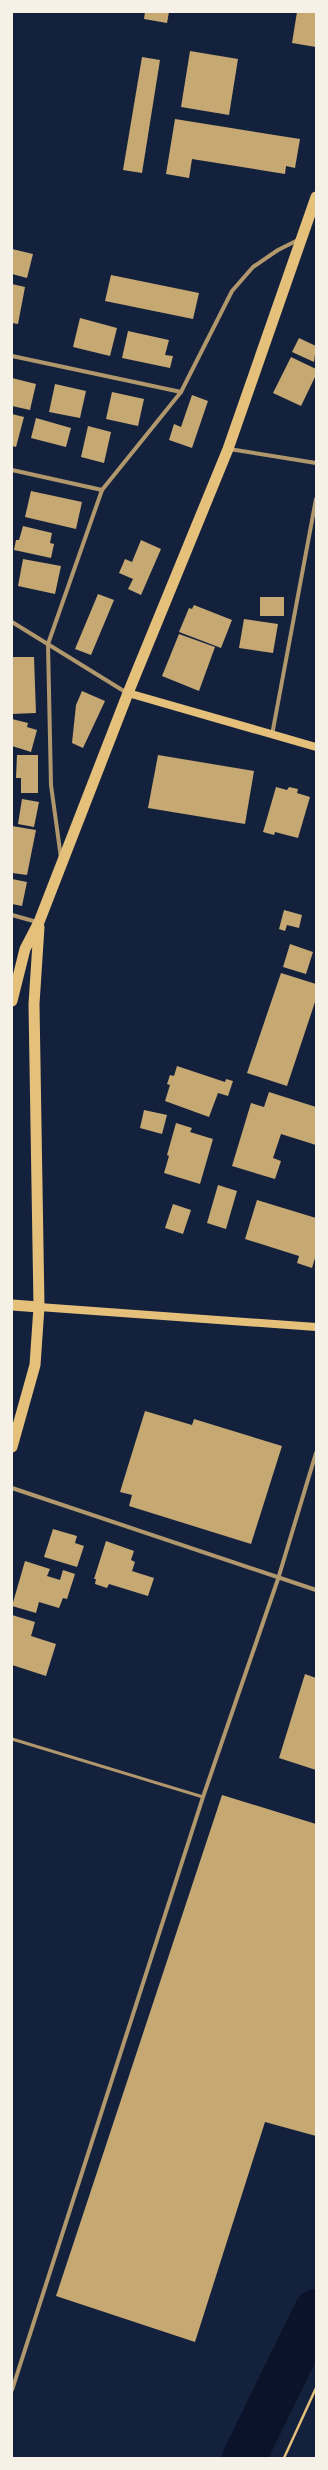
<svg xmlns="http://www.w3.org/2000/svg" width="328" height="2470" viewBox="0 0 328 2470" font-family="'PT Sans Narrow',sans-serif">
  <rect width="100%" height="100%" fill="#14213d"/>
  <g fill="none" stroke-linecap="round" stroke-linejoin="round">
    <polyline stroke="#0b132b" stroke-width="44" points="244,2458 316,2311"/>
  </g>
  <g fill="#c6a872">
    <polygon points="145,12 169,12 167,23 144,19"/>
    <polygon points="297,12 316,12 316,47 292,43"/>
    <polygon points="190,51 238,59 229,115 181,107"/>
    <polygon points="142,57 160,60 142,173 123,170"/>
    <polygon points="175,119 300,139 295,168 286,166 285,174 192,159 189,178 166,174"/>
    <polygon points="12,249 33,254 27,278 12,274"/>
    <polygon points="111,275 199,293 193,319 105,301"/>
    <polygon points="12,284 25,287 18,324 12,323"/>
    <polygon points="80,318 117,328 110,356 73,347"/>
    <polygon points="128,331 169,340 165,355 173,356 170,368 122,358"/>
    <polygon points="299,338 316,346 314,362 292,352"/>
    <polygon points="291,357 316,369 316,375 301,406 273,393"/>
    <polygon points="12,378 36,384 30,410 12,406"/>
    <polygon points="55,384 86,391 80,418 49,412"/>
    <polygon points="112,392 144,399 138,426 106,419"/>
    <polygon points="192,395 208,401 192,448 169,440 174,424 181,427"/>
    <polygon points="12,414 24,417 16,447 12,446"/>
    <polygon points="36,418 71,428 66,447 31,438"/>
    <polygon points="88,426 111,432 104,463 81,457"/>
    <polygon points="31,491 82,502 76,529 25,517"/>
    <polygon points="23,526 52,533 50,543 54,544 51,558 14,550 16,540 19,540"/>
    <polygon points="141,540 161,549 141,595 128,589 133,579 119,573 125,559 132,562"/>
    <polygon points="23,559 61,566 55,594 18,586"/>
    <polygon points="98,594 114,600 91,655 75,649"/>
    <rect x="260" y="597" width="24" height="19"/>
    <polygon points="194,605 232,620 221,648 179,632 189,608 192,609"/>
    <polygon points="244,619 278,624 273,653 239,648"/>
    <polygon points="179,634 215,647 199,691 162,676"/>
    <polygon points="12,657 34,657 36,713 12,714"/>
    <polygon points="82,691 105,701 83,748 72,743 76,705"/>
    <polygon points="12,719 28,723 27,727 37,730 31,752 12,746"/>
    <polygon points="17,755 38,755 38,793 21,793 21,778 16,778"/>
    <polygon points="158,755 254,771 245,824 148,808"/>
    <polygon points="276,787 287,790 289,787 298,789 297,793 310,797 298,838 275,832 274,835 263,832"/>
    <polygon points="22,799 39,802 34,827 18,824"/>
    <polygon points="12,826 36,830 27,875 12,873"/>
    <polygon points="12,879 27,882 22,906 12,904"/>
    <polygon points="284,910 302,915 299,928 287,925 285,931 279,929"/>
    <polygon points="290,944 313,952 306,974 283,967"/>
    <polygon points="281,973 316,984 316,999 287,1086 247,1073"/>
    <polygon points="177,1066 225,1082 226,1079 233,1081 228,1096 218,1093 209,1117 165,1101 170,1085 167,1084 170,1075 174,1076"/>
    <polygon points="269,1092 316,1107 316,1145 281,1134 273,1158 281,1161 275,1179 232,1166 251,1103 264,1107"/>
    <polygon points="144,1110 167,1115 162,1134 140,1128"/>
    <polygon points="176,1123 192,1128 190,1132 213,1139 200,1184 164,1173 169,1156 167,1155"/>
    <polygon points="218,1185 237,1191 226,1229 207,1223"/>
    <polygon points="257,1200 316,1218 316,1255 312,1268 297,1263 299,1256 245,1239"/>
    <polygon points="173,1204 191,1210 183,1234 165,1228"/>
    <polygon points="145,1411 192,1425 194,1419 282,1446 251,1544 129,1506 132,1495 120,1492"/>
    <polygon points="53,1529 77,1536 75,1543 84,1546 77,1567 44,1557"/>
    <polygon points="106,1541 134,1551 131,1560 135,1562 132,1571 154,1578 148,1596 109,1584 107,1588 95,1584 96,1579 94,1579"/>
    <polygon points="25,1561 50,1569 47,1576 60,1580 63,1570 75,1574 67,1599 63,1598 59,1608 39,1602 36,1613 12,1606"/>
    <polygon points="12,1615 35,1622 31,1636 56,1644 46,1676 12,1665"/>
    <polygon points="305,1674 316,1678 316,1770 279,1758"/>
    <polygon points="222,1795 316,1824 316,2136 265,2122 195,2342 56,2296"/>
  </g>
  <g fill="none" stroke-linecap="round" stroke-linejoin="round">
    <polyline stroke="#e5c07b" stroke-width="2.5" points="284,2458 316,2388"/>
    <polyline stroke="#b1986c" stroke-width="3" points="12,1739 203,1797"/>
    <g stroke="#b1986c" stroke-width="4">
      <polyline points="12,356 181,392"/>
      <polyline points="229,449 316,463"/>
      <polyline points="12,470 102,490"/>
      <polyline points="12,622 127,693"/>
      <polyline points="272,735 316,499"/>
      <polyline points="61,858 51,785 48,644 102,490 181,392 232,291 253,267 278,250 298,240"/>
      <polyline points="12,915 37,922"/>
      <polyline points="12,1488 316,1590"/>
      <polyline points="12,2390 203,1797 278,1579 316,1453"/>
    </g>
    <g stroke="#e5c07b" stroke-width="8">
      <polyline points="128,693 316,747"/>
      <polyline points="39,1307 316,1327"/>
    </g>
    <g stroke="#e5c07b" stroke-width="11">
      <polyline points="12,1001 25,949 39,922 128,693 228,449 316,197"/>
      <polyline points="12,1305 39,1307"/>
      <polyline points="12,1447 35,1365 39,1307 34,1004 39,927"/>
    </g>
  </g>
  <rect width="328" height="2470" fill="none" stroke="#f6f1e7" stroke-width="26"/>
</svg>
